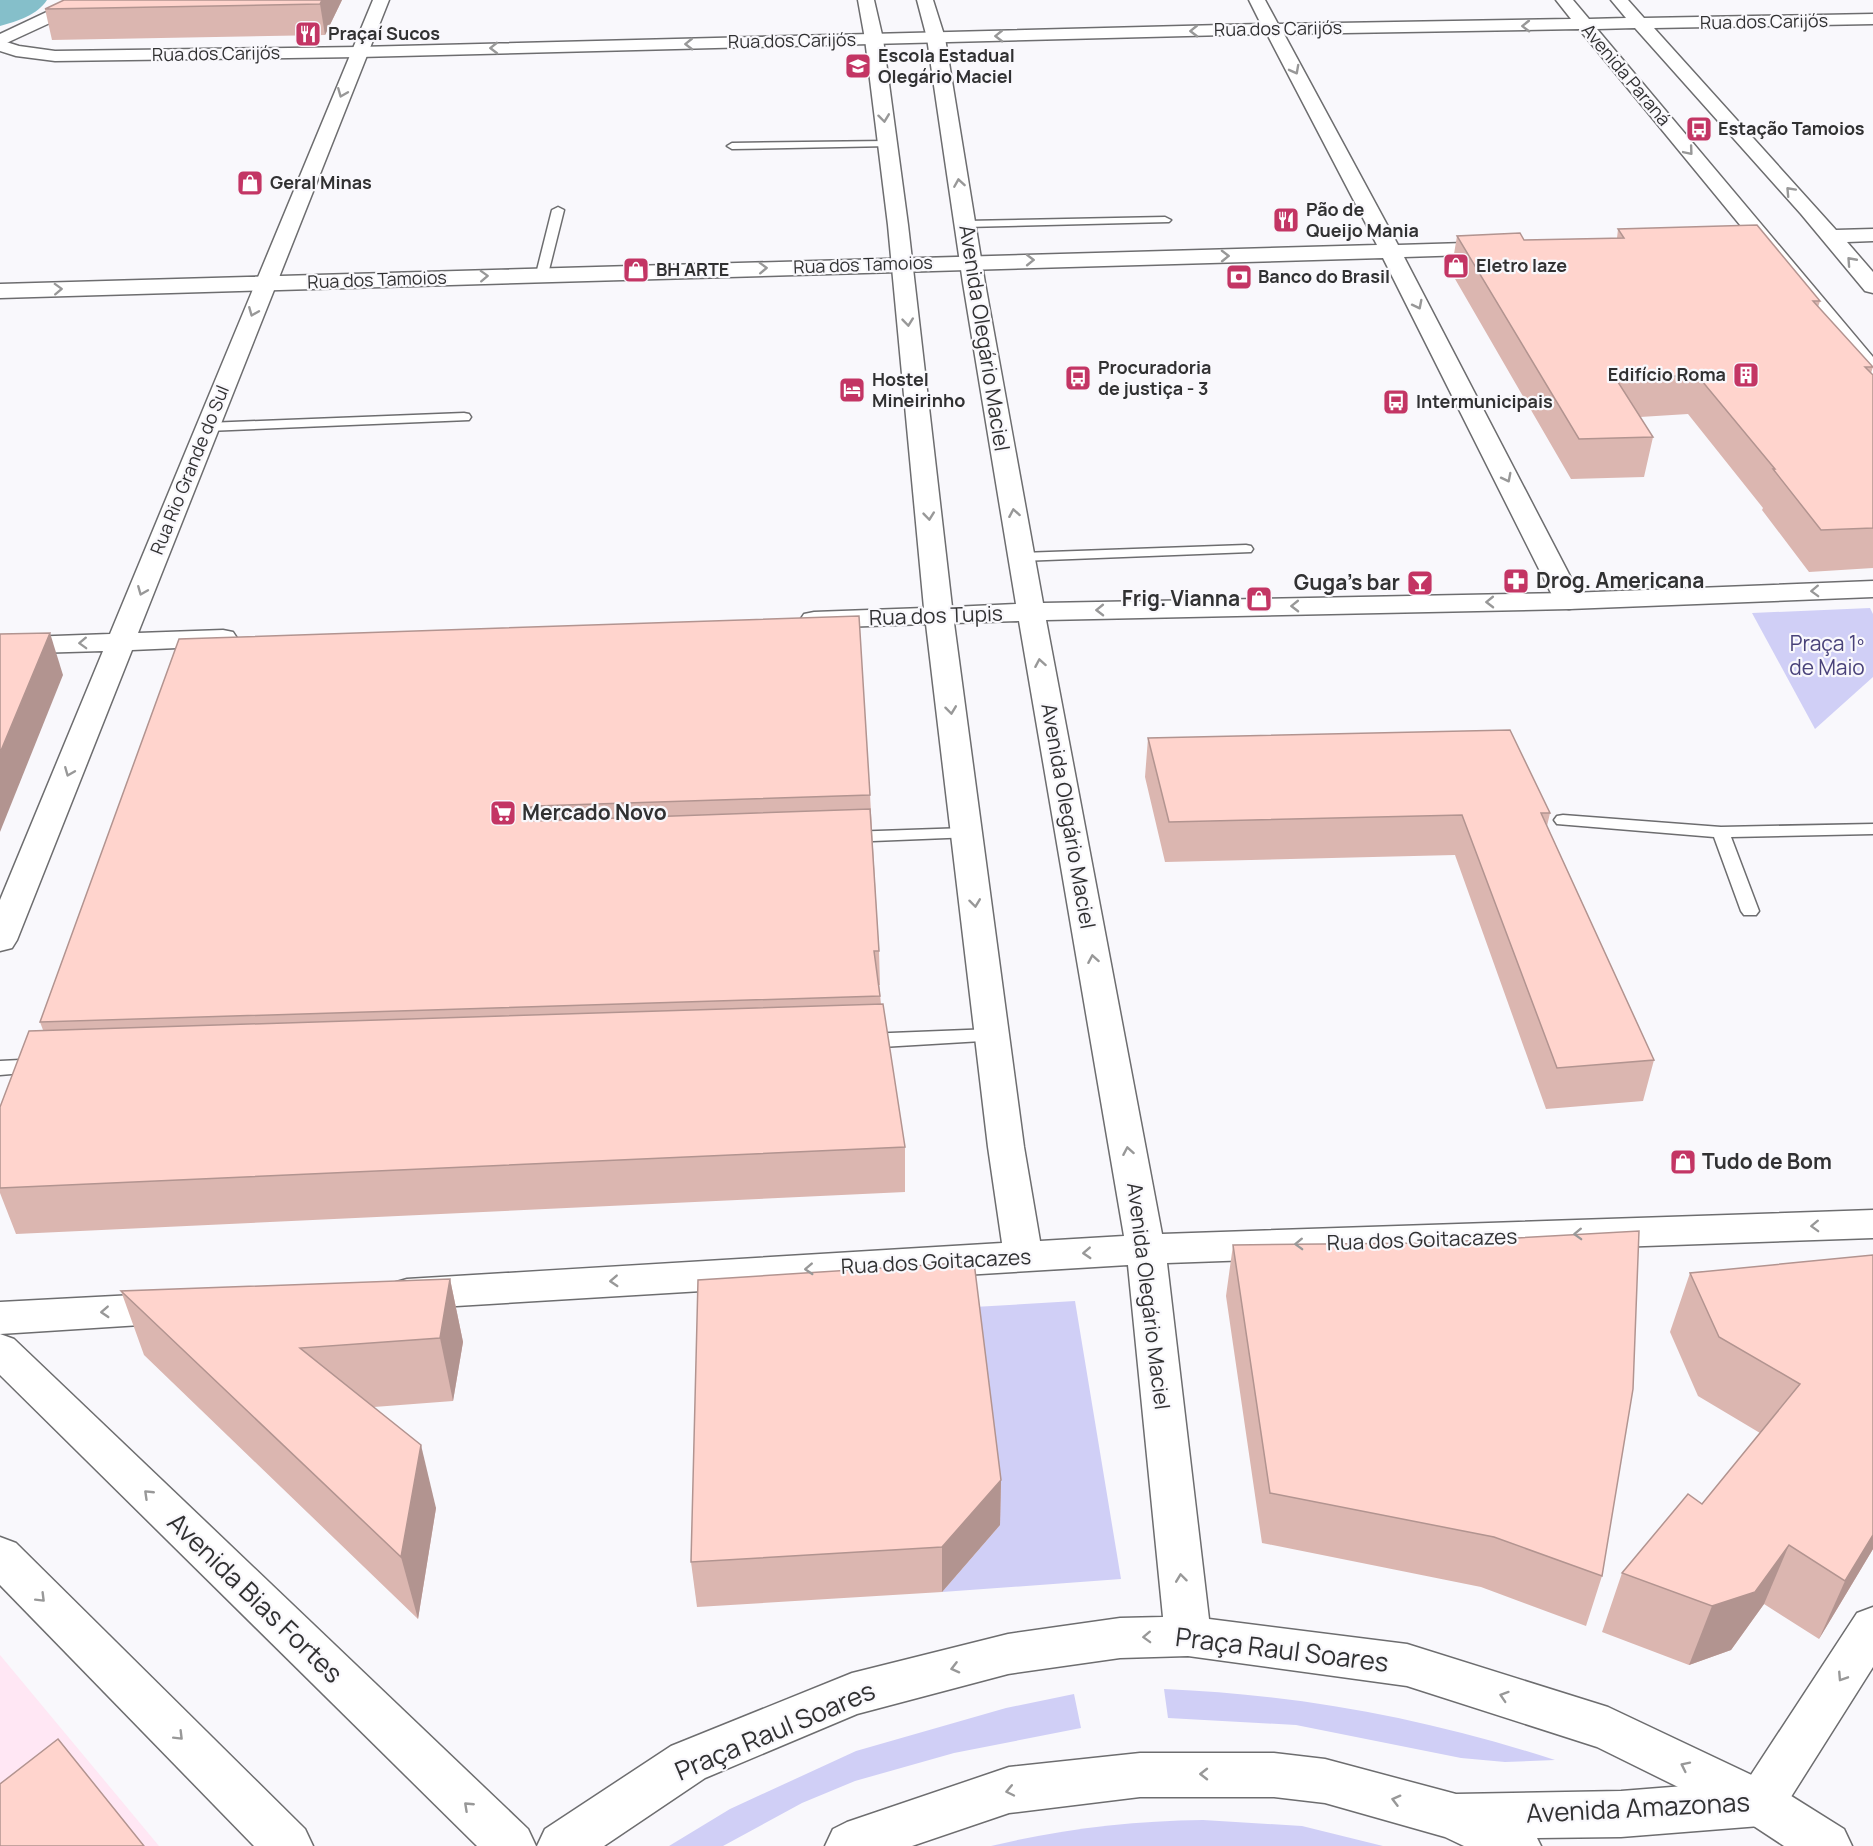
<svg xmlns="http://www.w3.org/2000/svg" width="1873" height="1846" viewBox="0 0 1873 1846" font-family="Manrope,sans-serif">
  <rect width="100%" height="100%" fill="#f9f8fc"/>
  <polygon fill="#ffe7f4" points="0,1655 159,1846 0,1846"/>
  <g fill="#d0cff6">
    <polygon points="1870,608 1873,614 1873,677 1815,729 1752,613"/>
    <polygon points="1075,1301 1121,1579 942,1592 1000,1525 974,1307"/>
    <path d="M1164 1689C1301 1695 1424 1718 1555 1760L1505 1762 1461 1758 1296 1725 1168 1718Z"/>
    <polygon points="1074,1694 1081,1728 954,1753 855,1781 802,1803 723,1846 669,1846 730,1809 856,1751 1006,1708"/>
    <path d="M1203 1820 1302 1826 1383 1846H991C1062 1829 1131 1821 1203 1820Z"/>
  </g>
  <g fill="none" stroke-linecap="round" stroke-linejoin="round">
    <path fill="#85bfca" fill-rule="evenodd" d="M0 0H47C37 15 18 21 0 26Z"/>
    <defs>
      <g id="lane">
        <polygon points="887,141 891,142 891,146 732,149 727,146 732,143"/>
        <polygon points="558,207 564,210 548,274 542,278 538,277 536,274 552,210"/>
        <polygon points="1165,217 1171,220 1169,222 966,227 960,224 966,221"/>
        <polygon points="464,413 469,414 471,417 469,420 207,431 200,427 207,423"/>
        <polygon points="1246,545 1251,546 1253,549 1251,552 1021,561 1014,557 1021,553"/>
        <polygon points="1563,815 1721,827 1873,824 1873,834 1731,837 1759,911 1756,915 1744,915 1741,911 1714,837 1557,824 1554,820 1557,816"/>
        <polygon points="966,828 972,829 975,833 972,837 848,842 842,841 839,837 842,833 848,832"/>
        <polygon points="992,1029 999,1030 1002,1035 999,1040 865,1048 858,1046 855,1041 858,1036 865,1034"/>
        <polygon points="40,1059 47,1061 50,1066 47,1071 0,1075 0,1061"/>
      </g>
      <polygon id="street" points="1249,0 1265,0 1278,24 1571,19 1556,0 1573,0 1589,19 1626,18 1611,0 1628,0 1644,18 1873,14 1873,24 1654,28 1836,230 1873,229 1873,241 1847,242 1873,272 1873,293 1865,291 1801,214 1635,28 1597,29 1873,357 1873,379 1865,377 1579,29 1284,34 1398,245 1499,242 1506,244 1510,248 1506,252 1499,254 1404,257 1583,601 1579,607 1569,609 1559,607 1555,601 1383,258 0,298 0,284 1377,245 1267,34 359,57 55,61 16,56 0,51 0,40 19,46 55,51 359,47 1261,24"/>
      <g id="secondary">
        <polygon points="373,0 389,0 138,633 223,630 233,632 237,638 233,644 223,646 132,650 17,940 12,948 0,951 0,900 103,651 0,654 0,638 110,634"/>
        <path d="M858 0H874L883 39 908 225 952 607 1016 604 963 283 927 38 917 0H933L945 38 985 283 1043 603 1569 593 1873 581V597L1569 609 1046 620 1162 1234 1873 1210V1238L1167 1263 1209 1619 1407 1644 1608 1707 1777 1787 1844 1829 1852 1846H1784L1743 1819 1597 1747 1407 1686 1188 1656 1120 1658 1008 1674 857 1714 705 1778 604 1846H537L545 1829 671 1746 852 1673 1008 1634 1120 1618 1163 1617 1128 1265 407 1309 393 1305 387 1294 393 1283 407 1279 1002 1243 988 1147 926 624 814 628 804 626 800 620 804 614 814 612 924 608 888 225 865 39ZM1019 621 1124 1236 1040 1241 1024 1147 954 623Z"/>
        <polygon points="172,1293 186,1297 192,1308 186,1319 172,1323 0,1334 0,1302"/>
        <polygon points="0,1334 14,1339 528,1829 536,1846 477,1846 0,1375"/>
        <polygon points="0,1537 16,1543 305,1829 313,1846 254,1846 0,1585"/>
      </g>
      <g id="primary">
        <polygon points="72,0 93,0 91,4 0,46 0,34"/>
        <polygon points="1873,1607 1873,1667 1777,1819 1760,1826 1621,1837 1537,1838 1541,1846 1464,1846 1445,1837 1325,1803 1274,1797 1140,1797 1009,1813 912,1846 825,1846 833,1829 847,1822 1009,1767 1140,1753 1274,1753 1325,1759 1456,1794 1621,1791 1747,1781 1857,1613"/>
      </g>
    </defs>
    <use href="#lane" stroke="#6d6d6f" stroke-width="3"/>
    <use href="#street" stroke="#6d6d6f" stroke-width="3"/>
    <use href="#secondary" stroke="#6d6d6f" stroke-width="3"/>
    <use href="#primary" stroke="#6d6d6f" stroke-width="3"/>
    <use href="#lane" fill="#fff" fill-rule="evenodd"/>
    <use href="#street" fill="#fff" fill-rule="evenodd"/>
    <use href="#secondary" fill="#fff" fill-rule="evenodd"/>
    <use href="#primary" fill="#fff" fill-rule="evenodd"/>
  </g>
  <g fill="#dbb6b0">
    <polygon points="342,0 325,35 52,40 45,9"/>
    <polygon points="1618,229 1820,301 1818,307 1873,367 1871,373 1873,375 1873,568 1809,572 1762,510 1763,508 1688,414 1640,417 1653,437 1644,477 1571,479 1451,272 1457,236 1524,240 1617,238"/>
    <polygon points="179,639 870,795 879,951 880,985 879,985 881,1004 905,1147 905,1192 16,1234 0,1193 0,1107 43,1030 40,1022"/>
    <polygon points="1148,738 1550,813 1547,826 1654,1060 1643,1101 1546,1109 1455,855 1165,862 1145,777"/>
    <polygon points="1233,1245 1602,1576 1586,1626 1481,1587 1262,1543 1226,1296"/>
    <polygon points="1873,1255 1873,1549 1819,1639 1764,1604 1731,1650 1689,1665 1602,1632 1622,1573 1702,1504 1760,1433 1698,1396 1670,1332 1690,1273"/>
    <polygon points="450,1279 463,1342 453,1401 374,1407 436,1508 418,1619 144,1355 121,1291"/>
    <polygon points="1001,1480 1000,1525 942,1592 697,1607 691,1562"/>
  </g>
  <g fill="#b29490">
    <polygon points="322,0 342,0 325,35 320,4"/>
    <polygon points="50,633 63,675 0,832 0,753"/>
    <polygon points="535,806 540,840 524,813 527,808"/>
    <polygon points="450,1279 463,1342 453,1401 440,1338"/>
    <polygon points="421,1445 436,1508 418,1619 401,1557"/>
    <polygon points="1001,1480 1000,1525 942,1592 942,1547"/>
    <polygon points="1873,1535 1873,1549 1819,1639 1845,1581"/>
    <polygon points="1789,1545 1764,1604 1731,1650 1689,1665 1712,1606"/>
  </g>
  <g fill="#ffd4cd" stroke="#b29490" stroke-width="1.5">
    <polygon points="64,0 322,0 320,4 45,9"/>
    <polygon points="1757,225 1820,301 1813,301 1873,367 1865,367 1873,375 1873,528 1821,530 1773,469 1775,469 1697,375 1616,379 1653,437 1579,439 1457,236 1520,233 1524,240 1624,238 1618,229"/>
    <polygon points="859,616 870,795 535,806 527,808 524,813 527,819 535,821 870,809 879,951 874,951 880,996 40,1022 179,639"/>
    <polygon points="50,633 0,753 0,634"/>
    <polygon points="1510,730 1550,813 1541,813 1654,1060 1557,1068 1462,815 1169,822 1148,738"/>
    <polygon points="883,1004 905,1147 0,1188 0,1107 29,1031"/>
    <polygon points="1639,1231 1633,1389 1602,1576 1494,1537 1270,1493 1233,1245 1427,1243"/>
    <polygon points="1873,1255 1873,1535 1845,1581 1789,1545 1755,1592 1712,1606 1622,1573 1688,1494 1702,1504 1800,1384 1719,1337 1690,1273"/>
    <polygon points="974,1262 1001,1480 942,1547 691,1562 698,1280"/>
    <polygon points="450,1279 440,1338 300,1348 421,1445 401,1557 121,1291"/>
    <polygon points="58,1739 144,1846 0,1846 0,1784"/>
  </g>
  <defs><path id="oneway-chevron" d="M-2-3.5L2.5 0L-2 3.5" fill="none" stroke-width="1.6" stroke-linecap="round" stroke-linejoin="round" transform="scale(1.5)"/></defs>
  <g stroke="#989898">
    <use href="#oneway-chevron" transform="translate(1526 26) rotate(179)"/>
    <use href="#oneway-chevron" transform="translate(1194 31) rotate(179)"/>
    <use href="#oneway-chevron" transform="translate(999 36) rotate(179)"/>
    <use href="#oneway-chevron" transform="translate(689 44) rotate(179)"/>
    <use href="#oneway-chevron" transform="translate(494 48) rotate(179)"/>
    <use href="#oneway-chevron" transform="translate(1295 70) rotate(62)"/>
    <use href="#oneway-chevron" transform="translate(342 93) rotate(112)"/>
    <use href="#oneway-chevron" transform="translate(884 118) rotate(83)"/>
    <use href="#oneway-chevron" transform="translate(1689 151) rotate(50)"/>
    <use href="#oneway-chevron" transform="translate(959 183) rotate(-99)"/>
    <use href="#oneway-chevron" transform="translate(1790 191) rotate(-133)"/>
    <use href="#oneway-chevron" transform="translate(1225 256) rotate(-1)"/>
    <use href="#oneway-chevron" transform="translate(1030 260) rotate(-1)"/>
    <use href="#oneway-chevron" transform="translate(1851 261) rotate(-132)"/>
    <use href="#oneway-chevron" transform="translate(763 268) rotate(-2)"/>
    <use href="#oneway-chevron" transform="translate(484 276) rotate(-2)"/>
    <use href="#oneway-chevron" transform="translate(58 289) rotate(-2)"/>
    <use href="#oneway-chevron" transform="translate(1418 305) rotate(63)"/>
    <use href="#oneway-chevron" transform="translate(253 312) rotate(112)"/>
    <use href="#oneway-chevron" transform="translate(908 322) rotate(84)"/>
    <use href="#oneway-chevron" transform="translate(1507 478) rotate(63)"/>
    <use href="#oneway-chevron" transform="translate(1014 513) rotate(-100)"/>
    <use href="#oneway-chevron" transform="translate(929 516) rotate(84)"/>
    <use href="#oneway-chevron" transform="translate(142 591) rotate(112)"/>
    <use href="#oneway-chevron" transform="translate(1815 591) rotate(178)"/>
    <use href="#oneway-chevron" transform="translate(1490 602) rotate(179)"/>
    <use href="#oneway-chevron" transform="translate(1295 606) rotate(179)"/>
    <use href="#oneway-chevron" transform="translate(1100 610) rotate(179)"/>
    <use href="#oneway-chevron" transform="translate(83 643) rotate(178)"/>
    <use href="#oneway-chevron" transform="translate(1040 663) rotate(-100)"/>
    <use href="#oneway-chevron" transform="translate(951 710) rotate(83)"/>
    <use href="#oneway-chevron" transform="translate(69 772) rotate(112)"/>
    <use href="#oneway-chevron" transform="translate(975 903) rotate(83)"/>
    <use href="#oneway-chevron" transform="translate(1093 959) rotate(-100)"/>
    <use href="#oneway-chevron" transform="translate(1128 1151) rotate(-100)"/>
    <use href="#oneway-chevron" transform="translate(1815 1226) rotate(178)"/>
    <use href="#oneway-chevron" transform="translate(1578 1234) rotate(178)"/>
    <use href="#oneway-chevron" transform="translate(1299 1244) rotate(178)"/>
    <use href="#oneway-chevron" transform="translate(1087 1253) rotate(177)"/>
    <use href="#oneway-chevron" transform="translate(809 1269) rotate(177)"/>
    <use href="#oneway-chevron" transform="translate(614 1281) rotate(177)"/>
    <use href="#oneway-chevron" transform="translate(105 1312) rotate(177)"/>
    <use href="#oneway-chevron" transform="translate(148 1494) rotate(-136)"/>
    <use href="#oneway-chevron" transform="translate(1181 1578) rotate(-97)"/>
    <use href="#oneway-chevron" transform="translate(41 1598) rotate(45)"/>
    <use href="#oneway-chevron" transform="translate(1147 1637) rotate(178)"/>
    <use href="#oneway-chevron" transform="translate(955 1668) rotate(166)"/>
    <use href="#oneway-chevron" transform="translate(1842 1677) rotate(123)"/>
    <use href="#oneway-chevron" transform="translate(1504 1696) rotate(-162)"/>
    <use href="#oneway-chevron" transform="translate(179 1736) rotate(45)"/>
    <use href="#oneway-chevron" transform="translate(1685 1766) rotate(-154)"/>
    <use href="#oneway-chevron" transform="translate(1204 1774) rotate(-180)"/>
    <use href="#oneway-chevron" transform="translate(1010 1791) rotate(168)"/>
    <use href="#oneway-chevron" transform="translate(1396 1800) rotate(-165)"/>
    <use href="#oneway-chevron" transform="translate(468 1806) rotate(-137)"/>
  </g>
  <defs>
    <symbol id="restaurant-square" viewBox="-11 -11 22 22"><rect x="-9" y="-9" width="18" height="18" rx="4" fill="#c33564" stroke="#f9f8fc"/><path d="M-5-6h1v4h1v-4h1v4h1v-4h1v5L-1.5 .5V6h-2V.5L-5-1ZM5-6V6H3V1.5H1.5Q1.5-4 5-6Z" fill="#fff"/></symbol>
    <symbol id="school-square" viewBox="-11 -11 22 22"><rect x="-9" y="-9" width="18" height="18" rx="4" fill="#c33564" stroke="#f9f8fc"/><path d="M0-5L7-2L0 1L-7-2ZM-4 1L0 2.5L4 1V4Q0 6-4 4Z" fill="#fff"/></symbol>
    <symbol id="bus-square" viewBox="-11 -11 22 22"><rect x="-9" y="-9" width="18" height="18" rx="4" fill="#c33564" stroke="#f9f8fc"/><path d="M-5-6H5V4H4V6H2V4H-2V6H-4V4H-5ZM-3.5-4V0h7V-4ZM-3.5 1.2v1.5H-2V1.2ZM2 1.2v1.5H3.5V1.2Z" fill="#fff"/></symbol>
    <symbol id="shop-square" viewBox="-11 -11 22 22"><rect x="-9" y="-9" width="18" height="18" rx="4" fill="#c33564" stroke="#f9f8fc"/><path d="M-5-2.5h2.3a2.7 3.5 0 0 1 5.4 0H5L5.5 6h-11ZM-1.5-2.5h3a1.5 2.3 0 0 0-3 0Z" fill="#fff"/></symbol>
    <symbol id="bank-square" viewBox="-11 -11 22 22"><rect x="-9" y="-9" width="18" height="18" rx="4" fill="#c33564" stroke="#f9f8fc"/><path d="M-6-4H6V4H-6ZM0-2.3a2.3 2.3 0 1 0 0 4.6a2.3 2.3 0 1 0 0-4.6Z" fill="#fff"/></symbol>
    <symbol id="building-square" viewBox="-11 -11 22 22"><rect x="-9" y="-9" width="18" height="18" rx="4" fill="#c33564" stroke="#f9f8fc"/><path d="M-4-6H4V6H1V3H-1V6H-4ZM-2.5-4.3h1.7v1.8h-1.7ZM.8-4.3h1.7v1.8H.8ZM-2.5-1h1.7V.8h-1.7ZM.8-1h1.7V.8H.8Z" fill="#fff"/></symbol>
    <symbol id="hotel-square" viewBox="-11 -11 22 22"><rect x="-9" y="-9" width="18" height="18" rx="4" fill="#c33564" stroke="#f9f8fc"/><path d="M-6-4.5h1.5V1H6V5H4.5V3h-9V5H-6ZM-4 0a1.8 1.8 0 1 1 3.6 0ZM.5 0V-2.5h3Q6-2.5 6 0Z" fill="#fff"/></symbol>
    <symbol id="pharmacy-square" viewBox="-11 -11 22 22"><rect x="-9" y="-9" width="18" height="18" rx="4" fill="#c33564" stroke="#f9f8fc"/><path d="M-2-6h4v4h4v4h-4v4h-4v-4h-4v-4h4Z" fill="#fff"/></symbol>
    <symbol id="bar-square" viewBox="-11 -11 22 22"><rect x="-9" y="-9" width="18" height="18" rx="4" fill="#c33564" stroke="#f9f8fc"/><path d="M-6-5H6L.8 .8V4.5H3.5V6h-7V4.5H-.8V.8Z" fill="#fff"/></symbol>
    <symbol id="supermarket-square" viewBox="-11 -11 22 22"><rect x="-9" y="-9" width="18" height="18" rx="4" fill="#c33564" stroke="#f9f8fc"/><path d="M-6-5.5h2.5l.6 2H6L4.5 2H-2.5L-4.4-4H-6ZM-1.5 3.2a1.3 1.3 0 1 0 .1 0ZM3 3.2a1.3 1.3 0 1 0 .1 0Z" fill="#fff"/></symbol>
  </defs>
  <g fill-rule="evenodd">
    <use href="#restaurant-square" x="293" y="19" width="30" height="30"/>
    <use href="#school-square" x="843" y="51" width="30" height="30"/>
    <use href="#bus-square" x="1684" y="114" width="30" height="30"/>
    <use href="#shop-square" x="235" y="168" width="30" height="30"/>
    <use href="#restaurant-square" x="1271" y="205" width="30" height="30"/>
    <use href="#shop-square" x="1441" y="251" width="30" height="30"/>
    <use href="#shop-square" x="621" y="255" width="30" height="30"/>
    <use href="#bank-square" x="1224" y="262" width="30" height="30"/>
    <use href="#building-square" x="1731" y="360" width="30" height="30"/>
    <use href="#bus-square" x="1063" y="363" width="30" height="30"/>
    <use href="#hotel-square" x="837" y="375" width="30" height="30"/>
    <use href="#bus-square" x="1381" y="387" width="30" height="30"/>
    <use href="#pharmacy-square" x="1501" y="566" width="30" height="30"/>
    <use href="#bar-square" x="1405" y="568" width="30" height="30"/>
    <use href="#shop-square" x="1244" y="584" width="30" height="30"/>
    <use href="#supermarket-square" x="488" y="798" width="30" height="30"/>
    <use href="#shop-square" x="1668" y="1147" width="30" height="30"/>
  </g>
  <g text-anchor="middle" stroke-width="4.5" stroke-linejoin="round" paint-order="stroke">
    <g font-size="18" fill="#313132" stroke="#f9f8fc">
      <text transform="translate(1764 22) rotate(-1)" y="6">Rua dos Carijós</text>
      <text transform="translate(1278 29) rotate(-1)" y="6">Rua dos Carijós</text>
      <text transform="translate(792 41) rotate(-1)" y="6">Rua dos Carijós</text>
      <text transform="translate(216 54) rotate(-1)" y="6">Rua dos Carijós</text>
      <text transform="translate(1626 75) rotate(50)" y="6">Avenida Paraná</text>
      <text transform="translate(863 265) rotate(-2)" y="6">Rua dos Tamoios</text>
      <text transform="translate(377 280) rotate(-2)" y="6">Rua dos Tamoios</text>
      <text transform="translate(190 470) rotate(-68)" y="6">Rua Rio Grande do Sul</text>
    </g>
    <g font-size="18" font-weight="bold" fill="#313132" stroke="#f9f8fc" text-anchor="start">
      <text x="328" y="40">Praçaí Sucos</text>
      <text x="878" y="62">Escola Estadual<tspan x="878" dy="21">Olegário Maciel</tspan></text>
      <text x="1718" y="135">Estação Tamoios</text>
      <text x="270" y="189">Geral Minas</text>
      <text x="1306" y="216">Pão de<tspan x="1306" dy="21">Queijo Mania</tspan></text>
      <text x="1476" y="272">Eletro Iaze</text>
      <text x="656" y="276">BH ARTE</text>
      <text x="1258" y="283">Banco do Brasil</text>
      <text x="1098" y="374">Procuradoria<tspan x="1098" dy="21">de justiça - 3</tspan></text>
      <text x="1726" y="381" text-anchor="end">Edifício Roma</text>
      <text x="872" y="386">Hostel<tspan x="872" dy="21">Mineirinho</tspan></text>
      <text x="1416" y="408">Intermunicipais</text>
    </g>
    <g font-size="21" fill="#313132" stroke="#f9f8fc">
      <text transform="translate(984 338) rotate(81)" y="7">Avenida Olegário Maciel</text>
      <text transform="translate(936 616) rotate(-2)" y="7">Rua dos Tupis</text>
      <text transform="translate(1068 816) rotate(80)" y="7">Avenida Olegário Maciel</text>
      <text transform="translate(1422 1240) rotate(-2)" y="7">Rua dos Goitacazes</text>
      <text transform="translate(936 1262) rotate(-3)" y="7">Rua dos Goitacazes</text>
      <text transform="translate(1148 1296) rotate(83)" y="7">Avenida Olegário Maciel</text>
    </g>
    <g font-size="21" font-weight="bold" fill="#313132" stroke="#f9f8fc" text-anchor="start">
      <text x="1536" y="588">Drog. Americana</text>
      <text x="1400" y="590" text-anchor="end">Guga's bar</text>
      <text x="1240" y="606" text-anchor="end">Frig. Vianna</text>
      <text x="522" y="820">Mercado Novo</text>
      <text x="1702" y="1169">Tudo de Bom</text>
    </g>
    <g font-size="21" fill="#49427a" stroke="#f9f8fc">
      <text x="1827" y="651">Praça 1º<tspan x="1827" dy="24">de Maio</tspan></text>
    </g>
    <g font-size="26" fill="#313132" stroke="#f9f8fc">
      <text transform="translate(255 1598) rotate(44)" y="9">Avenida Bias Fortes</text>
      <text transform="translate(1282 1650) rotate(7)" y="9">Praça Raul Soares</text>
      <text transform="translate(775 1731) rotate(-23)" y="9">Praça Raul Soares</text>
      <text transform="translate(1638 1808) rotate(-3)" y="9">Avenida Amazonas</text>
    </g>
  </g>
</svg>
